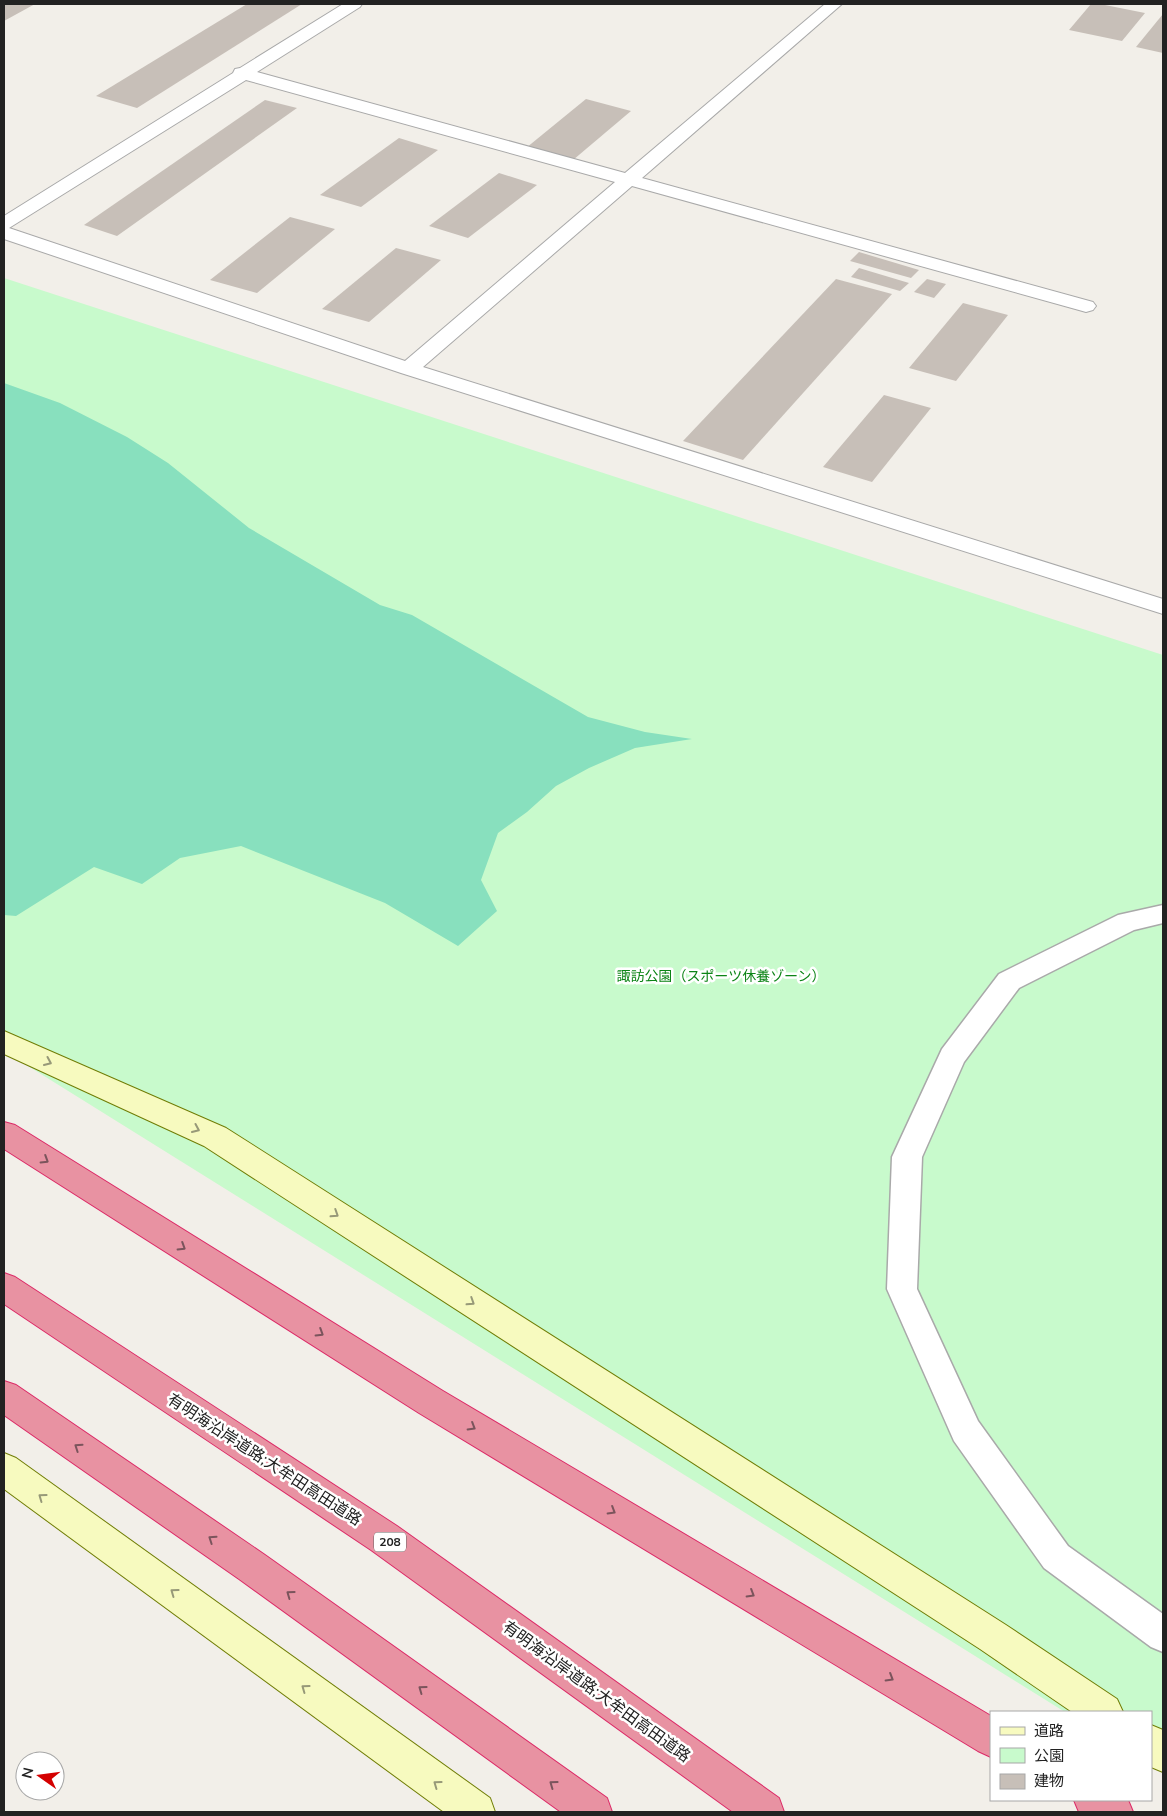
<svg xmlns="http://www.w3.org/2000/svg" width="1167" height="1816" viewBox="0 0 1167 1816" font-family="Mulish,'Noto Sans JP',sans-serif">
  <rect width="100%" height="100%" fill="#f2efe9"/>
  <polygon fill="#c8facc" points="4,278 1163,655 1163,1773 1151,1765 1151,1712 1065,1712 4,1051"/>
  <polygon fill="#88e0be" points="4,383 60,403 127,437 168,463 249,528 380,605 412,615 588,717 645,732 692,739 635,748 589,768 556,786 527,812 498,833 481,880 497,911 458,946 385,903 241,846 180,858 142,884 94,867 16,916 4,915"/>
  <g fill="#c7bfb8">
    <polygon points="4,4 35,4 4,21"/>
    <polygon points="247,4 302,4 137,108 96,96"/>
    <polygon points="1091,4 1100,4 1145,13 1122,41 1069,30"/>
    <polygon points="1163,14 1163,53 1136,47"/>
    <polygon points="586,99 631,111 573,160 526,148"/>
    <polygon points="265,100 297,108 117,236 84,225"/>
    <polygon points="399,138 438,150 361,207 320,195"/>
    <polygon points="499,173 537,185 468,238 429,226"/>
    <polygon points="290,217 335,229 257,293 210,280"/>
    <polygon points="396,248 441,260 369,322 322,309"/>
    <polygon points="859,252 919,270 911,278 850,261"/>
    <polygon points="859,268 909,283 900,291 851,277"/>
    <polygon points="836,279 892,294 743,460 683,441"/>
    <polygon points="927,279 946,284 934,298 914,292"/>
    <polygon points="963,303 1008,315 956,381 909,368"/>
    <polygon points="884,395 931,408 872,482 823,467"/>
  </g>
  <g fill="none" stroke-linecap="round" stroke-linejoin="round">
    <defs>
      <polygon id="lane" points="1163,905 1163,923 1134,930 1019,988 964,1062 922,1157 917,1289 978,1421 1068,1546 1163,1614 1163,1652 1151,1647 1044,1568 954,1441 887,1289 892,1157 942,1049 999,974 1118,915"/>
      <path id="street" d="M343 4H362L360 7 257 72 625 173 825 4H842L642 178 1093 302 1096 306 1093 310 1086 312 1079 310 632 186 423 367 1163 599V614L401 373 4 239V216L233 73 235 69 240 68ZM246 80 615 182 405 361 9 228Z"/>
      <g id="secondary">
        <polygon points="4,1031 226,1128 1006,1625 1117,1699 1123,1712 1072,1712 980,1649 204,1146 4,1054"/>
        <polygon points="4,1453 16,1458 490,1798 495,1812 444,1812 4,1489"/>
        <polygon points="1151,1725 1163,1730 1163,1772 1151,1767"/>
      </g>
      <g id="highway">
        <polygon points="4,1122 15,1125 443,1391 991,1716 991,1757 978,1751 419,1413 4,1149"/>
        <polygon points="4,1273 15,1277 397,1526 779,1798 784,1812 733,1812 371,1550 4,1304"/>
        <polygon points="4,1381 16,1385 265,1555 607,1798 612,1812 561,1812 239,1579 4,1415"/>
        <polygon points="1074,1800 1128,1800 1133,1812 1079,1812"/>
      </g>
    </defs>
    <use href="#lane" stroke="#a9a9a9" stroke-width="3"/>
    <use href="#street" stroke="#a9a9a9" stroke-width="2"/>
    <use href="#secondary" stroke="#707d05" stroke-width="2"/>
    <use href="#highway" stroke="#dc2a67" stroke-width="2"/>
    <use href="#lane" fill="#fff" fill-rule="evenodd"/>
    <use href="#street" fill="#fff" fill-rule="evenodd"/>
    <use href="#secondary" fill="#f7fabf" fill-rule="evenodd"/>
    <use href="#highway" fill="#e892a2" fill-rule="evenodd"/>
  </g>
  <defs><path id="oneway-chevron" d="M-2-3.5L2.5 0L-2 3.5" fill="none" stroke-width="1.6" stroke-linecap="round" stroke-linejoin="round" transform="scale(1.25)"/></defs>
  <g stroke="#979978">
    <use href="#oneway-chevron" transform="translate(48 1062) rotate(24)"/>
    <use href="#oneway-chevron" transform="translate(196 1129) rotate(24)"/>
    <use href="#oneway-chevron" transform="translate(335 1214) rotate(33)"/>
    <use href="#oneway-chevron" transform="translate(471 1302) rotate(33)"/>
    <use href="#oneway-chevron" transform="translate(42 1497) rotate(-144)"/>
    <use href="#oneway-chevron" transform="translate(174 1592) rotate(-144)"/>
    <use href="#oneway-chevron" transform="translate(305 1688) rotate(-144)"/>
    <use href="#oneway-chevron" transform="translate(437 1784) rotate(-144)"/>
  </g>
  <g stroke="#7b545c">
    <use href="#oneway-chevron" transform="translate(45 1160) rotate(32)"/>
    <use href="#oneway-chevron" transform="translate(182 1247) rotate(32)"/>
    <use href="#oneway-chevron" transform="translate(320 1333) rotate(32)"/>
    <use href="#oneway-chevron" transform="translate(472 1427) rotate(31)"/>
    <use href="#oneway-chevron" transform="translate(78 1447) rotate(-146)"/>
    <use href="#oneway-chevron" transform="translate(612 1511) rotate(31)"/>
    <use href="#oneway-chevron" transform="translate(212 1539) rotate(-146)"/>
    <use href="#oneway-chevron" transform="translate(290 1594) rotate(-144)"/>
    <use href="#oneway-chevron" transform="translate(751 1594) rotate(31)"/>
    <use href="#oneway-chevron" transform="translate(890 1678) rotate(31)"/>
    <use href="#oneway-chevron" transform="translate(422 1689) rotate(-144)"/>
    <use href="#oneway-chevron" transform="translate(553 1784) rotate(-144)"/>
  </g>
  <g text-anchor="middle" stroke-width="5" stroke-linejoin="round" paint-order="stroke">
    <rect fill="#fff" stroke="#646464" stroke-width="1" x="374" y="1532.5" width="32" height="19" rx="4"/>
    <g font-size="12" font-weight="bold" fill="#222">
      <text x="390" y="1546">208</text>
    </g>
    <g font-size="14" fill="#0c8416" stroke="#fff">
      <text x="721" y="981">諏訪公園（スポーツ休養ゾーン）</text>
    </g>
    <g font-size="16" fill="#222" stroke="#fff">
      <text transform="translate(265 1459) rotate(33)" y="6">有明海沿岸道路;大牟田高田道路</text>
      <text transform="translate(597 1691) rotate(36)" y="6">有明海沿岸道路;大牟田高田道路</text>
    </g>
  </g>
  <rect width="1167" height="1816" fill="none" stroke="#222222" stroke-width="10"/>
  <rect x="990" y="1711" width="162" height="90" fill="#ffffff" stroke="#a7a7a7"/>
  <rect x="1000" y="1727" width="25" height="8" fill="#f7fabf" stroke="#a7a7a7"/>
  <text x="1034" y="1736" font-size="15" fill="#222222">道路</text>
  <rect x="1000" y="1748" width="25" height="15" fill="#c8facc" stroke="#a7a7a7"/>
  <text x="1034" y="1761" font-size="15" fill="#222222">公園</text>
  <rect x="1000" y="1774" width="25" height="15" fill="#c7bfb8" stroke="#a7a7a7"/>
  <text x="1034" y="1786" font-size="15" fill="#222222">建物</text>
  <g transform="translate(40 1776) rotate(284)"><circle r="24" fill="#ffffff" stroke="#a7a7a7"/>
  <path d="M0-4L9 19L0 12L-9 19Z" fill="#d40000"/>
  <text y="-8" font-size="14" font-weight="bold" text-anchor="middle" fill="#222222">N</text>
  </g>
</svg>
